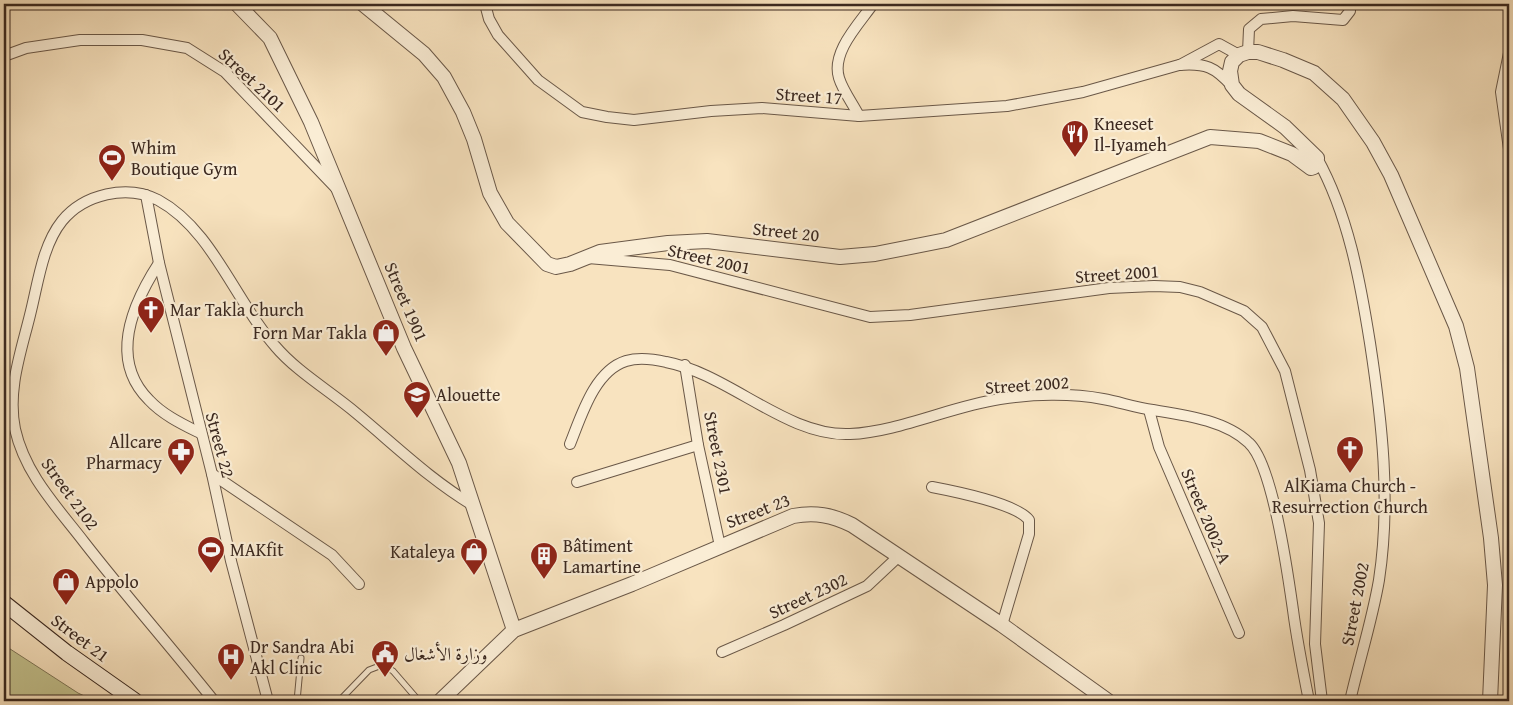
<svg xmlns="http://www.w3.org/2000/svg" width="1513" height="705" viewBox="0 0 1513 705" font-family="'Gentium Book Plus',Amiri,serif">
  <rect width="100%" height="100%" fill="#f8e3bf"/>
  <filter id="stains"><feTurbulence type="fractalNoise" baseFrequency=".004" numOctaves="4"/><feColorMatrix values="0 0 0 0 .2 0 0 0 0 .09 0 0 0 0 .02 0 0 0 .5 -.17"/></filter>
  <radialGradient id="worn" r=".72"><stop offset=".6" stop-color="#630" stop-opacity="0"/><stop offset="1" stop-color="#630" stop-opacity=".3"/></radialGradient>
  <polygon fill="#c3c28e" stroke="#7f7657" points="4,645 78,693 95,701 4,701"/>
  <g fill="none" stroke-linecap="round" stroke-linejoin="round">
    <defs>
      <g id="service">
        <polyline points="297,701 301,658"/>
        <polyline points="339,701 369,670 382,665 393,671 419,701"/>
      </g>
      <g id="minor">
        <path d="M485 4 489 19 498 35 538 80 582 112 607 117 634 120 711 111 762 108 859 116 1007 106 1083 92 1179 65C1206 63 1215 67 1232 86"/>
        <polyline points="1248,52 1249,29 1261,19 1293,16 1343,20 1350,11 1349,4"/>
        <polyline points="1509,53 1501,92 1509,149"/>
        <polyline points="4,56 26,48 80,40 142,40 187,48 225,72 336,188"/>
        <polyline points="1180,65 1219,44 1239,55"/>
        <path d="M859 116C853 104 843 91 839 78 831 52 859 24 873 4"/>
        <path d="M1317 158C1348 214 1360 280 1370 343 1382 421 1391 501 1379 580 1372 621 1359 661 1350 701"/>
        <polyline points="146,195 159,263 212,474 231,561 268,701"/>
        <polyline points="588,258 670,265 870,317 910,315 1109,288 1154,286 1180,287 1200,292 1244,311 1262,327 1285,371 1310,470 1319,523 1315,644 1322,701"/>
        <path d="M159 263C133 303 108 359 149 400 163 415 182 424 200 433"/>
        <polyline points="685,365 698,445 720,546"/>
        <polyline points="1149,410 1159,447 1239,633"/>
        <path d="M570 444C581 417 594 371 626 361 639 357 653 359 666 362 729 374 787 437 850 434 898 432 952 406 1000 399 1032 394 1071 393 1103 399 1120 402 1136 408 1153 410 1184 415 1225 420 1249 443 1273 465 1288 575 1293 610 1297 641 1303 671 1309 701"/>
        <polyline points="212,474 332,555 359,584"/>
        <polyline points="577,482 698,445"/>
        <path d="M932 487C953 491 1017 504 1029 520V534L1002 625"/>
        <polyline points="722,652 784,625 867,586 899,556"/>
        <path d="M214 701C171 647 126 596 84 542 57 507 25 474 15 429 7 390 21 352 30 315 38 284 42 246 62 221 84 194 127 184 158 200 212 229 235 301 275 346 297 372 330 391 356 413 396 446 429 479 474 506"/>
      </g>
      <g id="tertiary">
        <polyline points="237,4 270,38 311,122 404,348 459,463 514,630"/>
        <polyline points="363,4 424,54 444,77 463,112 474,139 490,193 507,223 547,264 556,267 570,264 600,252 668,243 707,241 840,257 875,254 946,240 1210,137 1259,141 1292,154 1311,168 1314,167 1317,158 1285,127 1239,94 1232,85 1230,71 1232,62 1239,55 1248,52 1258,52 1283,60 1314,73 1343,99 1373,142 1391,175 1456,326 1467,368 1491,538 1495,585 1490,701"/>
        <path d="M440 701 514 630 632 584 793 516C815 512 832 515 852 525L1002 625 1108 701"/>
      </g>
      <polyline id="secondary" points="4,603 67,653 135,701"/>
    </defs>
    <use href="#service" stroke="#6a5848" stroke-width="7"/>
    <use href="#minor" stroke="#6a5848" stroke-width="12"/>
    <use href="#tertiary" stroke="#6a5848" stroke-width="16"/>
    <use href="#secondary" stroke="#3b2920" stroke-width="17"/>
    <use href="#service" stroke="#faedd5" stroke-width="5"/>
    <use href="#minor" stroke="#faedd5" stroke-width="10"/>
    <use href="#tertiary" stroke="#faedd5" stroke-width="14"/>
    <use href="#secondary" stroke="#faedd5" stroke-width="15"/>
  </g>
  <defs>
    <symbol id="restaurant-pin" viewBox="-11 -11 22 30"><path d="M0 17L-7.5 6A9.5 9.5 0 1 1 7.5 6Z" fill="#8f2418" stroke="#faedd5"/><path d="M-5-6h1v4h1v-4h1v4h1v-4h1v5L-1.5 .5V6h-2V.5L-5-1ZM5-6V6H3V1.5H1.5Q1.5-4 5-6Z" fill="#fff"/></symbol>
    <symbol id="stadium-pin" viewBox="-11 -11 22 30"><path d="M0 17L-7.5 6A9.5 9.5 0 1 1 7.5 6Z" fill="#8f2418" stroke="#faedd5"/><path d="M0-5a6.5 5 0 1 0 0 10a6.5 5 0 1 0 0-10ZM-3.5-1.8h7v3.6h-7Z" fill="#fff"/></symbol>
    <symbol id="church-pin" viewBox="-11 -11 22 30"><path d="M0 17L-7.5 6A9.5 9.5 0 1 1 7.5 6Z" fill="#8f2418" stroke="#faedd5"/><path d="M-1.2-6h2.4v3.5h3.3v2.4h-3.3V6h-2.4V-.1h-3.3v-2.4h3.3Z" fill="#fff"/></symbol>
    <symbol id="shop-pin" viewBox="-11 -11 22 30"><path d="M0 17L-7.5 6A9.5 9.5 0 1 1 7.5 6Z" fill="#8f2418" stroke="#faedd5"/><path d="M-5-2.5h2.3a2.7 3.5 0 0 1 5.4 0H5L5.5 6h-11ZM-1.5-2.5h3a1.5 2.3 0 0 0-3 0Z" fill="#fff"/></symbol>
    <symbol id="school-pin" viewBox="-11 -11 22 30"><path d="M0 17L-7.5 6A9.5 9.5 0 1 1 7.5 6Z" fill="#8f2418" stroke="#faedd5"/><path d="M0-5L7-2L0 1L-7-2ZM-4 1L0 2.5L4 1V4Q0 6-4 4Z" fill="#fff"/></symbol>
    <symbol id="pharmacy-pin" viewBox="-11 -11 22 30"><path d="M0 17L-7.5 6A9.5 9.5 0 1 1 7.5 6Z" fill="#8f2418" stroke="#faedd5"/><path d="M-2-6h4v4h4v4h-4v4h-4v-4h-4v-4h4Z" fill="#fff"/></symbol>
    <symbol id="building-pin" viewBox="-11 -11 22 30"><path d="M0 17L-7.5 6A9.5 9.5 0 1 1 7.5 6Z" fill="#8f2418" stroke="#faedd5"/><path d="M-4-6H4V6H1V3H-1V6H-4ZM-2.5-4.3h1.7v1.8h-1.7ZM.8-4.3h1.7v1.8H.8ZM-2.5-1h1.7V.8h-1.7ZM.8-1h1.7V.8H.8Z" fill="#fff"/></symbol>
    <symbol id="civic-pin" viewBox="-11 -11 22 30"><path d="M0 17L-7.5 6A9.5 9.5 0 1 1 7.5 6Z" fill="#8f2418" stroke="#faedd5"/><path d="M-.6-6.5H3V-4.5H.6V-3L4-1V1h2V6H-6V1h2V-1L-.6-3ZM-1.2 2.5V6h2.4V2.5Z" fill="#fff"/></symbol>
    <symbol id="hospital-pin" viewBox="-11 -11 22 30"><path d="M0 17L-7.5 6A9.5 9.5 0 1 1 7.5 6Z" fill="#8f2418" stroke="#faedd5"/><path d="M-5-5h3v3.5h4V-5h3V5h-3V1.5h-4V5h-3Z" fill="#fff"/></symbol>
  </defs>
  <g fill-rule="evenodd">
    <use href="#restaurant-pin" x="1059" y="118" width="32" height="43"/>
    <use href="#stadium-pin" x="96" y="142" width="32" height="43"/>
    <use href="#church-pin" x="135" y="294" width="32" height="43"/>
    <use href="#shop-pin" x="370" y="317" width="32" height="43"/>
    <use href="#school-pin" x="401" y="379" width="32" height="43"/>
    <use href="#church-pin" x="1334" y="434" width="32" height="43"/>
    <use href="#pharmacy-pin" x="165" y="436" width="32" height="43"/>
    <use href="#stadium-pin" x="195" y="534" width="32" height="43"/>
    <use href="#shop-pin" x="458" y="536" width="32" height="43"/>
    <use href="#building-pin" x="528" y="540" width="32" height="43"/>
    <use href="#shop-pin" x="50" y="566" width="32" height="43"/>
    <use href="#civic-pin" x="369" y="638" width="32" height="43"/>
    <use href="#hospital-pin" x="215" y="641" width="32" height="43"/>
  </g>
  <g text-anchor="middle" stroke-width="4.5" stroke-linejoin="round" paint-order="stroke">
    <g font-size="18" fill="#3b2920" stroke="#faedd5">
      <text transform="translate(252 80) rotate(43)" y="6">Street 2101</text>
      <text transform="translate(809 96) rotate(4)" y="6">Street 17</text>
      <text transform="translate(786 232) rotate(6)" y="6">Street 20</text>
      <text transform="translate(709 259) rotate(13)" y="6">Street 2001</text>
      <text transform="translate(1117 274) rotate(-4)" y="6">Street 2001</text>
      <text transform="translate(406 302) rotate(67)" y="6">Street 1901</text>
      <text transform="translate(1027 385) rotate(-4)" y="6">Street 2002</text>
      <text transform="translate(220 445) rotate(75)" y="6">Street 22</text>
      <text transform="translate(718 453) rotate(79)" y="6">Street 2301</text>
      <text transform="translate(70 494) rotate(54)" y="6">Street 2102</text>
      <text transform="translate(758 511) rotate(-21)" y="6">Street 23</text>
      <text transform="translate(1206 516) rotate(67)" y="6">Street 2002-A</text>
      <text transform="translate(808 596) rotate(-25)" y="6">Street 2302</text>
      <text transform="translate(1355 604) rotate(-79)" y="6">Street 2002</text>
      <text transform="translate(80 638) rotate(37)" y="6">Street 21</text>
    </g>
    <g font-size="18" fill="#3b2920" stroke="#faedd5" text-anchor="start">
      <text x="1094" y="130">Kneeset<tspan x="1094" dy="21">Il-Iyameh</tspan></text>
      <text x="131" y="154">Whim<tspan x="131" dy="21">Boutique Gym</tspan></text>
      <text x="170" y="316">Mar Takla Church</text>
      <text x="367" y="339" text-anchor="end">Forn Mar Takla</text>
      <text x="436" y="401">Alouette</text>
      <text x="162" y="448" text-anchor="end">Allcare<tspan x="162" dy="21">Pharmacy</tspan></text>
      <text x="1350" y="492" text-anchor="middle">AlKiama Church -<tspan x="1350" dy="21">Resurrection Church</tspan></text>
      <text x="563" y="552">Bâtiment<tspan x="563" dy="21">Lamartine</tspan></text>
      <text x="230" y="556">MAKfit</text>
      <text x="455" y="558" text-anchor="end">Kataleya</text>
      <text x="85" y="588">Appolo</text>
      <text x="250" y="653">Dr Sandra Abi<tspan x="250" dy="21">Akl Clinic</tspan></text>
      <text x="404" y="660">وزارة الأشغال</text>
    </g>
  </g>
  <rect width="1513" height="705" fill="none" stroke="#f8e3bf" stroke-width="20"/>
  <rect x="5" y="5" width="1503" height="695" fill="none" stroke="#3b2920" stroke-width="2.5"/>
  <rect x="10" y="10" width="1493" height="685" fill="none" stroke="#3b2920"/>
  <rect width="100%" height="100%" filter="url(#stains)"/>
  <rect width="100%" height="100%" fill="url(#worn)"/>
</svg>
